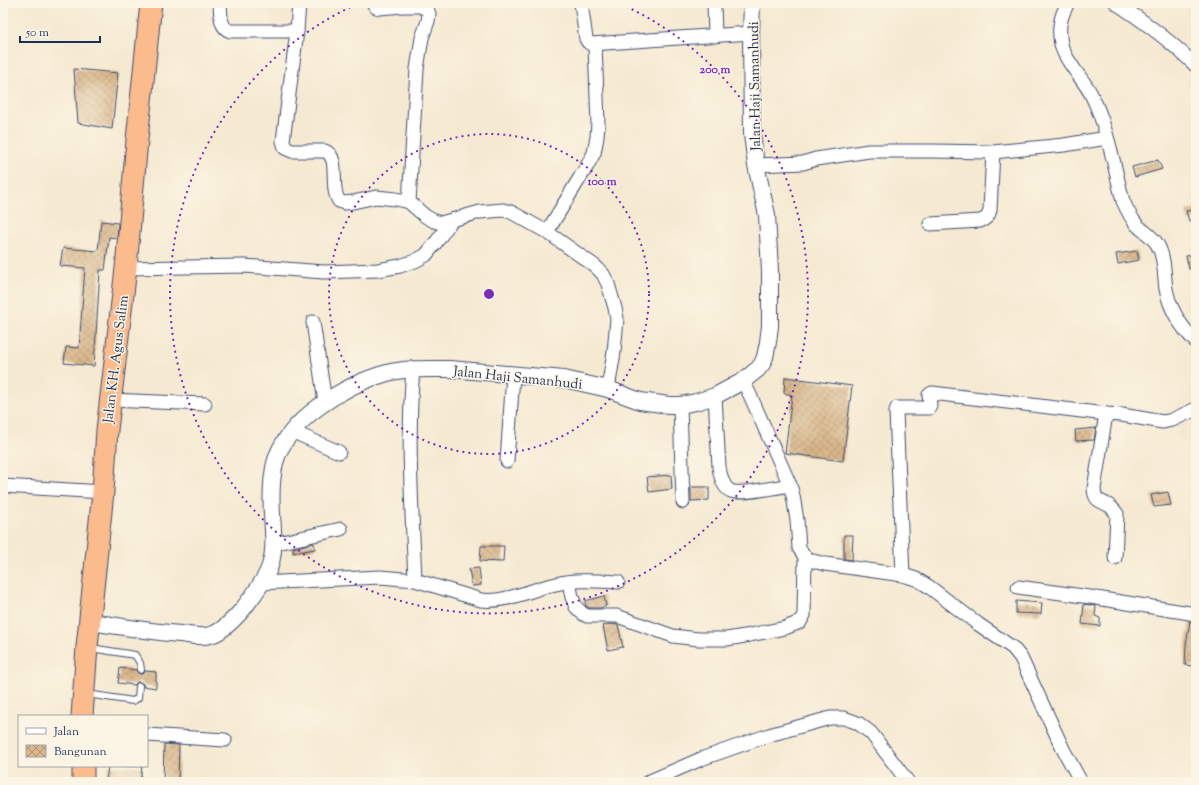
<svg xmlns="http://www.w3.org/2000/svg" width="1199" height="785" viewBox="0 0 1199 785" font-family="'Sorts Mill Goudy',serif">
  <defs>
    <pattern id="building-cross-hatch" width="8" height="8" patternUnits="userSpaceOnUse"><rect width="8" height="8" fill="#dab78a"/><path d="M0 0l8 8M0 8l8-8" fill="none" stroke="#b09574"/></pattern>
  </defs>
  <rect width="100%" height="100%" fill="#fcf5e5"/>
  <filter id="ink" filterUnits="userSpaceOnUse"><feTurbulence type="fractalNoise" baseFrequency=".025" numOctaves="2"/><feDisplacementMap in="SourceGraphic" scale="8" xChannelSelector="R" yChannelSelector="G"/><feConvolveMatrix kernelMatrix="1 2 1 2 8 2 1 2 1" color-interpolation-filters="sRGB"/></filter>
  <filter id="wash" filterUnits="userSpaceOnUse"><feTurbulence type="fractalNoise" baseFrequency=".012" numOctaves="4" result="noise"/><feDisplacementMap in="SourceGraphic" scale="16" xChannelSelector="R" yChannelSelector="G"/><feGaussianBlur stdDeviation="0.9" result="paint"/><feColorMatrix in="noise" values="0 0 0 0 0 0 0 0 0 0 0 0 0 0 0 0 0 1.4 0 .05"/><feComposite in="paint" operator="in"/></filter>
  <g filter="url(#wash)">
    <rect width="100%" height="100%" fill="#f5e9d1"/>
    <g id="blocks">
      <g fill="url(#building-cross-hatch)">
        <polygon points="74,69 118,73 112,129 78,123"/>
        <polygon points="1158,160 1162,169 1135,177 1132,167"/>
        <polygon points="1196,209 1196,219 1189,221 1186,211"/>
        <polygon points="101,221 118,223 117,238 109,237 105,270 100,270 94,366 64,363 66,347 79,348 85,268 60,266 63,248 98,251"/>
        <polygon points="1137,251 1139,260 1118,264 1116,254"/>
        <polygon points="1196,254 1196,268 1189,269 1186,256"/>
        <polygon points="785,377 852,386 843,461 785,453 792,395 784,393"/>
        <polygon points="1096,428 1094,440 1076,441 1075,430"/>
        <polygon points="671,475 672,489 649,492 647,477"/>
        <polygon points="691,487 709,487 709,500 691,501"/>
        <polygon points="1168,492 1171,505 1154,507 1151,495"/>
        <polygon points="844,535 853,535 852,560 844,559"/>
        <polygon points="314,543 315,549 293,553 293,548"/>
        <polygon points="481,546 504,546 503,562 480,561"/>
        <polygon points="479,568 481,585 472,586 469,569"/>
        <polygon points="604,596 606,606 600,608 589,608 586,606 585,601"/>
        <polygon points="1016,601 1042,603 1041,614 1016,613"/>
        <polygon points="1084,604 1096,606 1095,616 1100,618 1100,626 1082,624"/>
        <polygon points="1190,621 1196,622 1196,666 1185,665 1186,645"/>
        <polygon points="610,624 618,625 623,647 608,650 603,626"/>
        <polygon points="120,668 136,670 138,673 141,674 144,673 145,671 156,672 156,688 143,686 143,684 140,682 137,682 135,685 118,683"/>
        <polygon points="164,744 179,745 178,782 163,782"/>
        <polygon points="108,766 142,766 140,782 106,782"/>
      </g>
    </g>
  </g>
  <g filter="url(#ink)">
    <use href="#blocks" fill-opacity="0" stroke="#3c4b6f" stroke-width="1"/>
    <g fill="none" stroke-linecap="round" stroke-linejoin="round">
      <defs>
        <g id="service">
          <polyline points="91,648 135,655 140,663 141,670"/>
          <polyline points="87,694 133,701 138,698 139,686"/>
        </g>
        <g id="minor">
          <path d="M220 3C221 13 219 27 230 31H297"/>
          <path d="M299 3 297 31 283 141 285 148 292 151H325C341 157 329 188 339 201L344 203 353 202 376 197 396 199 409 202 425 216 434 221 441 223 480 212 503 210 511 212 547 232 595 266 603 274 608 284 615 308 617 319 614 352 608 389"/>
          <polyline points="373,3 376,7 379,8 403,6 420,6 427,9 429,14 428,21 422,38 417,69 409,202"/>
          <polyline points="581,3 586,39 588,42 591,44 751,33"/>
          <polyline points="714,3 715,36"/>
          <path d="M1068 3C1060 17 1058 28 1061 44 1065 62 1084 79 1092 96 1108 129 1114 166 1123 201 1127 210 1131 218 1137 225 1143 231 1152 236 1157 244 1165 257 1164 275 1166 289 1170 310 1181 327 1196 342"/>
          <path d="M1116 3C1145 22 1172 42 1196 66"/>
          <polyline points="756,165 803,163 816,159 869,151 931,151 993,152 1064,145 1107,138"/>
          <path d="M930 224 980 221C987 219 989 216 990 210L993 152"/>
          <polyline points="547,232 587,166 594,153 597,137 598,123 595,45"/>
          <polyline points="126,268 245,266 324,272 378,270 400,266 415,261 426,255 437,241 452,220"/>
          <polyline points="313,322 325,402"/>
          <path d="M413 369C407 439 412 510 415 580"/>
          <polyline points="743,381 750,395 790,485 793,496 797,520 799,548 805,557 809,560 825,564 903,575 916,579 928,586 978,624 1013,648 1021,658 1063,749 1081,782"/>
          <path d="M715 396 719 467C720 474 723 488 731 491 739 495 779 487 790 485"/>
          <polyline points="110,400 205,404"/>
          <polyline points="680,405 683,502"/>
          <path d="M1106 414 1094 489C1095 501 1099 500 1108 505 1112 507 1114 510 1117 514L1115 558"/>
          <polyline points="291,431 339,452"/>
          <polyline points="507,461 513,375"/>
          <polyline points="3,486 103,492"/>
          <polyline points="273,544 341,529"/>
          <polyline points="903,575 896,411 897,408 929,408 930,406 929,395 932,393 1106,414 1122,415 1163,422 1172,420 1196,409"/>
          <polyline points="569,582 572,597 576,607 582,613 587,616 617,616 673,636 698,639 727,639 745,636 785,628 800,622 804,615 805,557"/>
          <path d="M261 583 380 577 415 580 481 600C507 603 531 589 556 584 576 579 597 581 618 582"/>
          <polyline points="1018,587 1090,597 1196,614"/>
          <polyline points="147,735 225,740"/>
          <polyline points="648,782 701,759 769,735 830,718 844,718 858,723 871,733 908,782"/>
        </g>
        <path id="tertiary" d="M90 622C120 626 150 632 180 634 190 635 201 638 210 635 221 633 236 617 243 609 252 597 262 585 268 571 276 553 273 533 272 514 271 497 271 480 275 463 286 420 346 384 387 373 407 368 429 369 450 369L564 379 608 389 640 401 669 405H680L696 402 715 396 743 381 758 369 762 364 765 357 768 342 770 326V271L767 215 756 165 752 134 751 33 752 3"/>
        <g id="trunk">
          <polyline points="82,716 87,647 103,492 107,430 126,268 137,140 151,3"/>
          <polyline points="83,766 83,782"/>
        </g>
      </defs>
      <use href="#service" stroke="#3c4b6f" stroke-width="8"/>
      <use href="#minor" stroke="#3c4b6f" stroke-width="15"/>
      <use href="#tertiary" stroke="#3c4b6f" stroke-width="18"/>
      <use href="#trunk" stroke="#3c4b6f" stroke-width="23"/>
      <use href="#service" stroke="#fff" stroke-width="6"/>
      <use href="#minor" stroke="#fff" stroke-width="13"/>
      <use href="#tertiary" stroke="#fff" stroke-width="16"/>
      <use href="#trunk" stroke="#fbbb8d" stroke-width="21"/>
    </g>
  </g>
  <g fill="none" stroke="#7b2cbf" stroke-width="2" stroke-dasharray="2 4">
    <circle cx="489" cy="294" r="160"/>
    <path d="M621 4A319 319 0 1 1 357 4"/>
  </g>
  <g text-anchor="middle" stroke-width="3" stroke-linejoin="round" paint-order="stroke">
    <g font-size="14" fill="#1b2f5e" stroke="#fcf5e5">
      <text transform="translate(754 86) rotate(-91)" y="5">Jalan Haji Samanhudi</text>
      <text transform="translate(115 359) rotate(-83)" y="5">Jalan KH. Agus Salim</text>
      <text transform="translate(518 377) rotate(6)" y="5">Jalan Haji Samanhudi</text>
    </g>
  </g>
  <circle cx="489" cy="294" r="6" fill="#7b2cbf" stroke="#fcf5e5" stroke-width="2"/>
  <g font-size="12" text-anchor="middle" font-weight="bold" fill="#7b2cbf" stroke="#fcf5e5" stroke-width="3" stroke-linejoin="round" paint-order="stroke">
    <text x="715" y="73">200 m</text>
    <text x="602" y="185">100 m</text>
  </g>
  <rect width="1199" height="785" fill="none" stroke="#fcf5e5" stroke-width="16"/>
  <rect x="18" y="715" width="130" height="52" fill="#fcf5e5" stroke="#a2a6af"/>
  <rect x="26" y="728" width="20" height="6" fill="#ffffff" stroke="#a2a6af"/>
  <text x="54" y="735" font-size="12" fill="#1b2f5e">Jalan</text>
  <rect x="26" y="745" width="20" height="12" fill="url(#building-cross-hatch)" stroke="#a2a6af"/>
  <text x="54" y="755" font-size="12" fill="#1b2f5e">Bangunan</text>
  <path d="M20 36v6h80v-6" fill="none" stroke="#1b2f5e" stroke-width="2"/>
  <text x="26" y="36" font-size="12" fill="#1b2f5e" stroke="#fcf5e5" stroke-width="3" paint-order="stroke">50 m</text>
</svg>
